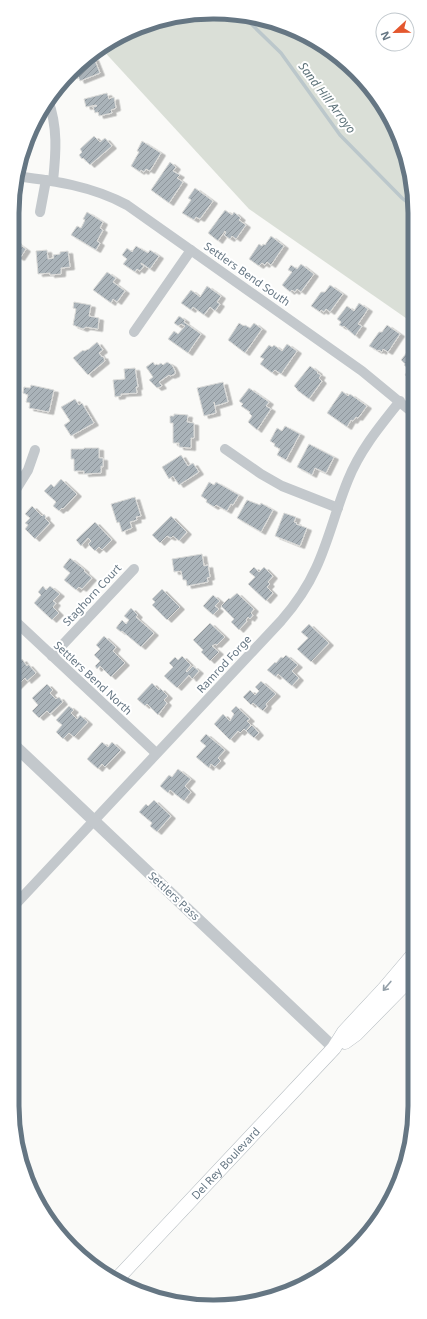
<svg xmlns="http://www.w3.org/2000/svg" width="427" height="1319" viewBox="0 0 427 1319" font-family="'Noto Sans',sans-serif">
  <defs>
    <pattern id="building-hatch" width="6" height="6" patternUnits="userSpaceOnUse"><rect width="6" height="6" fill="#aab3b9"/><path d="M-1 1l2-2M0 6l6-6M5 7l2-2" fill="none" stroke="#8e969c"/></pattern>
    <filter id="shadow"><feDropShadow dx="4.5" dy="2.5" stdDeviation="0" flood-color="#0004"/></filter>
  </defs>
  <rect width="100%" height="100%" fill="#fafaf8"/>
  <polygon fill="#dadfd7" points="174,16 253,16 314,39 365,80 394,125 413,187 413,323 249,209 100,47"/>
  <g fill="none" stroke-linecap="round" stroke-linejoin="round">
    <polyline stroke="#bbc7cb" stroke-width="3.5" points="243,16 281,53 340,135 402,198 413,207"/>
  </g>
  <g fill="url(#building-hatch)" stroke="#dcdcda" filter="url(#shadow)">
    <polygon points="94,58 100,73 80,81 77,74 72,76 86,61"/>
    <polygon points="107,93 109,99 114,97 116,108 111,110 112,113 99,116 98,112 95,113 93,107 97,106 96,105 86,107 84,99"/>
    <polygon points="94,136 100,142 105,138 112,146 90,165 83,158 82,159 79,155 82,152 80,149"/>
    <polygon points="142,141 161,153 150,171 146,169 144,172 141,170 140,172 131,166 139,152 137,151"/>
    <polygon points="170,162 176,167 173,171 180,175 177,178 183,182 169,203 151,190"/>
    <polygon points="195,188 213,201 200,219 196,217 194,220 182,213 191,200 188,198"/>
    <polygon points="225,210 232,215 234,212 241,218 239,220 246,225 236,239 232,236 230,239 224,235 226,233 225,231 218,241 208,233"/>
    <polygon points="87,212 103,222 100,228 103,230 97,241 100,243 96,250 71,235 77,226 81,228 85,220 83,219"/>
    <polygon points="271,236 284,246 271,265 267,262 265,265 262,263 259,266 249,259 259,244 262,246 263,244 265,245"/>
    <polygon points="16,241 17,243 26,249 20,258 16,256 16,257"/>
    <polygon points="136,246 148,253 150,250 159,256 150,269 141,263 141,264 144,266 140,271 137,269 135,272 123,264 127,259 122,255 127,248 132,252"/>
    <polygon points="47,250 48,259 54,258 53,255 60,254 60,252 68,251 70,267 61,268 61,274 50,275 50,273 38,274 36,251"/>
    <polygon points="301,264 314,274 301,292 297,289 295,292 292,290 290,292 282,285 292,272 288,270 291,265 297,269"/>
    <polygon points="107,272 116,278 113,282 125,291 117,302 113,299 111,303 93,290"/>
    <polygon points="330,285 343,294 330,312 326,309 324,312 321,310 320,312 311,306 321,292 325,292"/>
    <polygon points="207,286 221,296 217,302 220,304 215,311 210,307 204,315 193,307 191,310 181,303 191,290 200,297"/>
    <polygon points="74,302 91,305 89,316 99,318 98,329 86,327 83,329 73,325 76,309 73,308"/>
    <polygon points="359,303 368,309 358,324 362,326 355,336 344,326 343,327 339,325 341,322 337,319 347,306 354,311"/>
    <polygon points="179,316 185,320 184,322 201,334 188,353 168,339 174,331 178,334 185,326 181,324 178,326 174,323"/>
    <polygon points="239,323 244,326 245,325 250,328 254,323 262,329 245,353 228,340"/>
    <polygon points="387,325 400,334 388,352 383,349 382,352 379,350 378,351 369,346 379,332 382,332"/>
    <polygon points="97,342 103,350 99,353 102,357 103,356 105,361 88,375 73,358 83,350 84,351 89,349"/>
    <polygon points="287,344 297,351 281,374 275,370 272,373 260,364 264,359 260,357 269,345 272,347 274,345 282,351"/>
    <polygon points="410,348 413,350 413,381 405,375 409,369 404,365 405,364 401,360"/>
    <polygon points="153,362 155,365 157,364 158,365 161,363 163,365 167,362 172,365 175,371 175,374 170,376 169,375 159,382 162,386 157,388 149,380 153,377 146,367"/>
    <polygon points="310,366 318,372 317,373 321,375 319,378 322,381 309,399 297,390 297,389 294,386"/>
    <polygon points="135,368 138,387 136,387 137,393 121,394 121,396 115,397 113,380 125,379 124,369"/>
    <polygon points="223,382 228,402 215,406 214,402 216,413 204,416 197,388"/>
    <polygon points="31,385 54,390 49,412 29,408 30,403 26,402 28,395 23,393 24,387 30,388"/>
    <polygon points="249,388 269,402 266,406 271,409 257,430 248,422 252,416 249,413 250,412 241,406 243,404 239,401"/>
    <polygon points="342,391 348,396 350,394 367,406 358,418 356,417 353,421 351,420 347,427 327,413"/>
    <polygon points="75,399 79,405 82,403 94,423 71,436 64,425 70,421 61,407"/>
    <polygon points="174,414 188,415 187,422 194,423 194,438 191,438 191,448 179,447 179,443 173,443 173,423 170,423 170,416 174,416"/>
    <polygon points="285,426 300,434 286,460 277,455 280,449 274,446 275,444 270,441 277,428 282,431"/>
    <polygon points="309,444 334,457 326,473 315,468 312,475 297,467"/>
    <polygon points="84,448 99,448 99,458 103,458 103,467 101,466 101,473 84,474 84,471 74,471 74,459 71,459 71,449 84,449"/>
    <polygon points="181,455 188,466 193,463 199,472 179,485 173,476 169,479 162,467"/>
    <polygon points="61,479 77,494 63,509 62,508 59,511 53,506 56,502 44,491 51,484 54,487"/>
    <polygon points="209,482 214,485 216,482 239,495 233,505 231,504 227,511 216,505 214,507 206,502 207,500 201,496"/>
    <polygon points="135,497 141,516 136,517 137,520 130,522 132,528 122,532 119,522 117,523 111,504"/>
    <polygon points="247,500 260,505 261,503 273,510 261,532 237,518"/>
    <polygon points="32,506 42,516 44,514 46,517 45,518 50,523 35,539 25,529 28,525 25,523 30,518 25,514"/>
    <polygon points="284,513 296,517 294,522 297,523 296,524 307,528 300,546 275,536"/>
    <polygon points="171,516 187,532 179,541 173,536 171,538 167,536 160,543 152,535"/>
    <polygon points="95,522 112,540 102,550 99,547 95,551 88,544 91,541 88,538 81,546 76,540"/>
    <polygon points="202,554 204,566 208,565 210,577 207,578 208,582 187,586 186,580 183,580 181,571 174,572 172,559"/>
    <polygon points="70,558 85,570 84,571 92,578 82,589 79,587 76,590 64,580 70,573 63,567"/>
    <polygon points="254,567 259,572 264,567 273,576 268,582 270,584 267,587 273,593 266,601 248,584 255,577 249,572"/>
    <polygon points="43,586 46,590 50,586 60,594 53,601 56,603 53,607 59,613 52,620 34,603 41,595 38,592"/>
    <polygon points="162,589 180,607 167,620 152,605 155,602 152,599"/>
    <polygon points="237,593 254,609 251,613 253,615 250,619 248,617 246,620 247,621 239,630 231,622 234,619 221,606 229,598 230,599"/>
    <polygon points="213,595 220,601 215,606 219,609 213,615 203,606"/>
    <polygon points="131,608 138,615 136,617 154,633 141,647 122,631 121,632 116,628 122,620 126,624 129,620 124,616"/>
    <polygon points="210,623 225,637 217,645 215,644 212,646 219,652 210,661 201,652 203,650 193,640"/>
    <polygon points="309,624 329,643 311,662 297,649 308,638 301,632"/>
    <polygon points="104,636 116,647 113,651 125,663 111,677 100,666 97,669 95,666 100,661 94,655 100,649 96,645"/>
    <polygon points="286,655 298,665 292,671 299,678 292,686 278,674 276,677 267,670 275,662 276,663 281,657 283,658"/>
    <polygon points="182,656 191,665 186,671 187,672 193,666 199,671 192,679 189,675 177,688 164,676 173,667 169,663 175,657 178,660"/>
    <polygon points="17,658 20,661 22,659 27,666 28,664 36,673 27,681 25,678 14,689 14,661"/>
    <polygon points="261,681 276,694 266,704 267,706 263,711 253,703 251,705 243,697 250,690 255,695 259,691 255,687"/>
    <polygon points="152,683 159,690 160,688 168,696 164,700 167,703 158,715 147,704 145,706 137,699"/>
    <polygon points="47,684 53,690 50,693 56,699 59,697 63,702 50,714 47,711 39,718 32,711 38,705 32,698"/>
    <polygon points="69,706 74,710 71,713 77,719 80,715 88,722 74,737 69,733 63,739 56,732 62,725 56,720"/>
    <polygon points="236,706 250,719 247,721 251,725 246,731 244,729 240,733 238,731 230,740 214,724 223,714 230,721 234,714 231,711"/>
    <polygon points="252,725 259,733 254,738 246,731"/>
    <polygon points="206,734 225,750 218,758 221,761 215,767 211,764 209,768 196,757 206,746 200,741"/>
    <polygon points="102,742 108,747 112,742 121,750 105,767 102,764 98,769 87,759"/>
    <polygon points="178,769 191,779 185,786 191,792 184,801 170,790 168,793 160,786 169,775 172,777"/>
    <polygon points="154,800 171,816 157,832 150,826 152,823 139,812 146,804 148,806"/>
  </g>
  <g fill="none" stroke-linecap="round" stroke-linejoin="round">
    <defs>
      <g id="secondary">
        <polyline points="345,1042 356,1034 411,978"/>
        <path id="s1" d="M116 1280 334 1048 344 1032 384 989 412 956"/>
      </g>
    </defs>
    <use href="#secondary" stroke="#b3babf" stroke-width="15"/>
    <g stroke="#c3c8cc" stroke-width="10">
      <path d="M48 100C58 127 56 153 53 181"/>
      <path d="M16 176C55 181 92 186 127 205L362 371 413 413"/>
      <polyline points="40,212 46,180"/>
      <polyline points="134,332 191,250"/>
      <polyline points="225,449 261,474 282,486 338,508"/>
      <polyline points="15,491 28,470 35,450"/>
      <polyline points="14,620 156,753"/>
      <polyline points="52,656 134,569"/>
      <path d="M13 907 281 621C295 605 307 588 316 568 329 540 336 509 348 480 360 450 380 426 400 401"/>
    </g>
    <polyline stroke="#c3c8cc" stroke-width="12" points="14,745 334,1048"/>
    <use href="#secondary" stroke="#fff" stroke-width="14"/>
  </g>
  <defs><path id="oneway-shaft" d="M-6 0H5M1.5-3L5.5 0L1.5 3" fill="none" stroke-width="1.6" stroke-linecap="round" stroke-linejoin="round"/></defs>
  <use stroke="#939fa8" href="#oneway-shaft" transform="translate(387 986) rotate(130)"/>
  <g text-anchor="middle" stroke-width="4" stroke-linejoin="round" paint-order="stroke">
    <g font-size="11" fill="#657683" stroke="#fff">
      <text transform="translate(247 274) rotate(35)" y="4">Settlers Bend South</text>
      <text transform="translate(92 595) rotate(-47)" y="4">Staghorn Court</text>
      <text transform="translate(224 664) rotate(-47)" y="4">Ramrod Forge</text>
      <text transform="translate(93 678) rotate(43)" y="4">Settlers Bend North</text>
      <text transform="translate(174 896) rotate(43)" y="4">Settlers Pass</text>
      <text dy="4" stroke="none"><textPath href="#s1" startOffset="160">Del Rey Boulevard</textPath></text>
    </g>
    <g font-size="12" font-style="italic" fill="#60757c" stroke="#fff">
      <text transform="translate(327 98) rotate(53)" y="4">Sand Hill Arroyo</text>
    </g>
  </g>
  <path d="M0 0H427V1319H0ZM213 19H214A194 194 0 0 1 408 213V1106A194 194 0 0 1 214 1300H213A194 194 0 0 1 19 1106V213A194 194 0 0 1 213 19Z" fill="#fff" fill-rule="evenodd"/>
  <path fill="none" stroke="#657683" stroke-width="5" d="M213 19H214A194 194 0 0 1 408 213V1106A194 194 0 0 1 214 1300H213A194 194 0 0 1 19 1106V213A194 194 0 0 1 213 19Z"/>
  <g transform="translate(395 32) rotate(248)"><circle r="19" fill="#ffffff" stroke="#c1c8cd"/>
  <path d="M0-3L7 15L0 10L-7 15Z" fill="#e4572e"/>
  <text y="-6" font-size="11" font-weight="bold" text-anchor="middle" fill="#657683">N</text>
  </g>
</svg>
